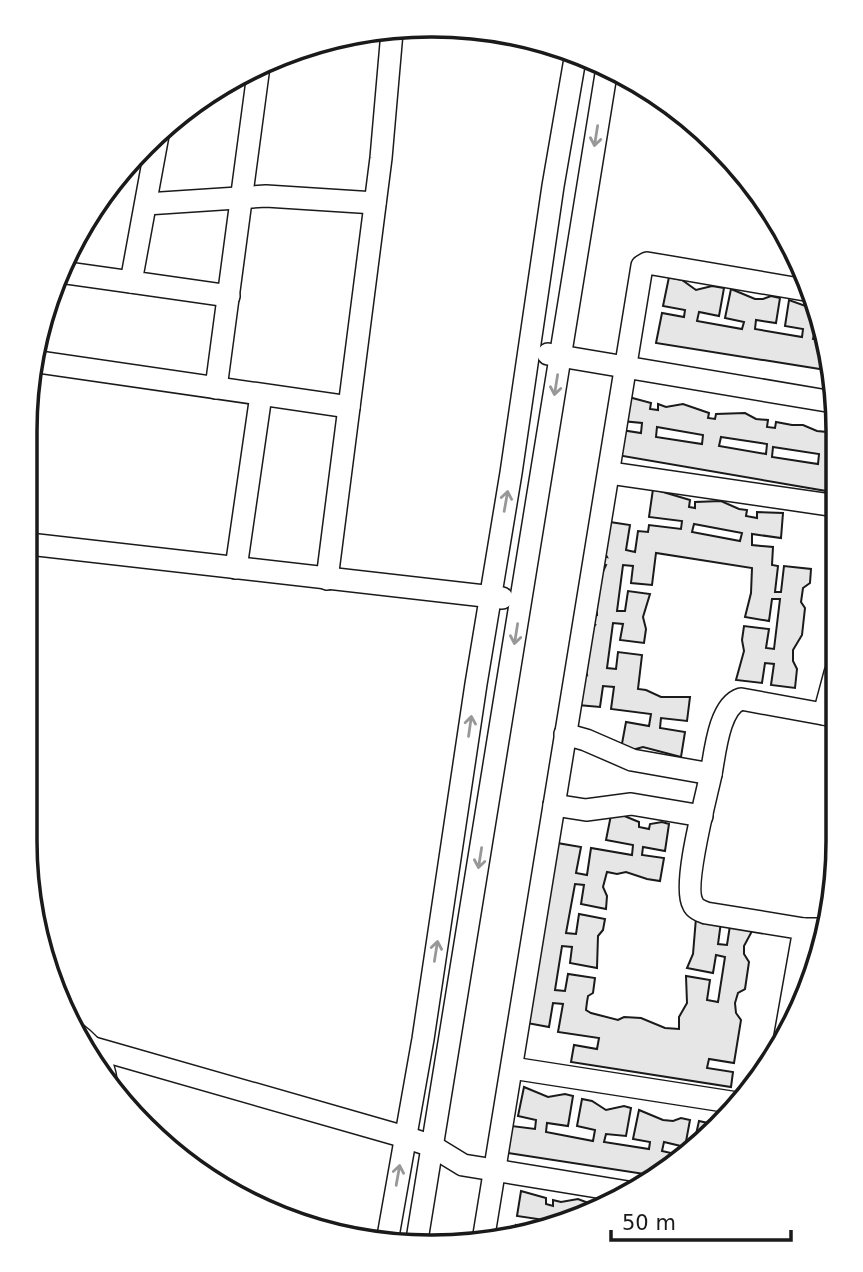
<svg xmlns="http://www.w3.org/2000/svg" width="863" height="1272" font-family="'DejaVu Sans',sans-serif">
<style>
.building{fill:#e6e6e6;stroke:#1a1a1a;stroke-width:2;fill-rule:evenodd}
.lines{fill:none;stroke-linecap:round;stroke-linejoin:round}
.minor-casing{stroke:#1a1a1a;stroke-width:24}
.minor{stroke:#fff;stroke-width:21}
.oneway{stroke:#989898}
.rim{fill:none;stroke:#1a1a1a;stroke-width:3.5}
</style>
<rect width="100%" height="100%" fill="#fff"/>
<g class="building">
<path d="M669,277L682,280L696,290L712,286L724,288L719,316L699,312L697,321L742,329L744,322L725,318L731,289L755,299H763L771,296L780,298L776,323L756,320L755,329L802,337L803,329L785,326L789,300L814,309L819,332L815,331L813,339L820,340L826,370L656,343L662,313L684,317L685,310L663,306Z"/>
<path d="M625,396L651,403L650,409L658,410V404L666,407L683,404L709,413L708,418L715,419L716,414L745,413L756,419L768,420L767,427L775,428L776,422L792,425H803L817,431L827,432V438L832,439V432L838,434V459L833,458V466L838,467V493L617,455L621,430L641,433L642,423L622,421ZM657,427L703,435L702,444L656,437ZM721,437L767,444L766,454L719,446ZM773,447L819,454L818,464L772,457Z"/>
<path d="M653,489L690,500L689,507L695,508V502L721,501L739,509L747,510L746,516L757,518V512L783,513L781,538L752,534V545L773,547L772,565L778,566L775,592H781L784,566L811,569L810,583L803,588L801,602L805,608L802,635L793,650V661L797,669L795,688L771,685L774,664L765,663L762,683L736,680L744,651L742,640L744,626L769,629L766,648L774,649L780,599H772L769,621L745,617L751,593L752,568L656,553L652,585L631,583L633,566L623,565L617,611H625L628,591L650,594L643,617L646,629L644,643L620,640L623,624L613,623L607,668L616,669L618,652L642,655L638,689L646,690L661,697H690L687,721L661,718L660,728L685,732L681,757L643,747L632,750L621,749L626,722L649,726L651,714L611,709L614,687L603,686L600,707L578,705L576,672L587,675L584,660L586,634L595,625L588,623L590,613L597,615L596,586L606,565L597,564L599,555L607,557L600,543L603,521L630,525L626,550L635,552L638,531L648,532L649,525L681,529L682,521L649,517ZM694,524L742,533L740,541L692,532Z"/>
<path d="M611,815H622L639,822V827L649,829L650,824L662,822L669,824L665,851L643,847L642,855L664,858L660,881L647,879L626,872L617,874L607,872L603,887L607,896L606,909L581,904L584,885L575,884L566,933L576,934L579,914L605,919L603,930L598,936L597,968L570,963L572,947L562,946L555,990L565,991L568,974L595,978L593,993L588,996L587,1002L586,1010L591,1013L618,1020L624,1017L641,1018L665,1028L679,1029V1017L687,1003L686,976L710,980L707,1000L718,1002L725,957L716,955L713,973L687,968L693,954L696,918L721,922L718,944L727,945L731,919L752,923L751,933L744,946V954L749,962L745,989L738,993L735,1003L736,1013L741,1020L734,1063L709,1059L707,1068L733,1072L731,1087L571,1062L574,1045L597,1049L599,1038L558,1032L563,1004L553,1003L549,1027L527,1023L557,843L581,847L576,873L587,875L591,848L632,855L633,845L606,840Z"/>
<path d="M524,1087L548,1097L565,1094L573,1096L568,1126L547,1123L546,1132L593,1141L595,1130L577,1126L582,1099L592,1101L606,1110L624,1106L631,1108L626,1136L606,1134L604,1142L649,1149L650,1142L633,1139L639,1110L663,1120L673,1121L681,1118L690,1120L685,1147L664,1142L662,1151L684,1156L657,1176L508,1153L512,1126L535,1129L536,1120L518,1116Z"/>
<path d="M699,1121L708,1123L717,1130L693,1148Z"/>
<path d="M521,1191L546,1198V1204L553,1206V1200L561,1202L578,1199L599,1207L557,1222L550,1221V1225L514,1238L516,1225L536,1228L538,1219L517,1216Z"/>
</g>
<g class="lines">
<g class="minor-casing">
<g id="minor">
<path d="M158,135L131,282L229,296"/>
<path d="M146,204L266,196L375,203"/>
<path d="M60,272L131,282"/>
<path d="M548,354L833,402"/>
<path d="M32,361L349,407"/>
<path d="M216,388L259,66"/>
<path d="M610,473L837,506"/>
<path d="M29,544L502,598"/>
<path d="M236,568L261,395"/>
<path d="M327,579L381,158L392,32"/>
<path d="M824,714L835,673"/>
<path d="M565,734L586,740L632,760L711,774C715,753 719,706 741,699L834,716"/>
<path d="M711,774C706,798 682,886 693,904C695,909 701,911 706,913L804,929L785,1036"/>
<path d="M554,805L586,810L631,804L702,816"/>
<path d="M804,929H828"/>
<path d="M77,1034C93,1046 104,1061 106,1081"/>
<path d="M94,1048L405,1137L432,1146L463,1165L634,1193"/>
<path d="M512,1068L737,1103"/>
<path d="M483,1241L642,266L647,263L811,291"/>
<path d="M387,1242L423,1039L476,684L511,473L553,186L576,53"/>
<path d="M416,1246L607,68"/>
</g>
</g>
<use href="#minor" class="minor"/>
</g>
<defs><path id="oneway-shaft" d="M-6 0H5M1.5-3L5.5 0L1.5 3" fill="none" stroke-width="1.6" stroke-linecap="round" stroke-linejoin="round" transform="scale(1.75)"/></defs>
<g class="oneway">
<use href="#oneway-shaft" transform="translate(596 136) rotate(99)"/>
<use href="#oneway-shaft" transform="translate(556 385) rotate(99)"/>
<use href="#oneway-shaft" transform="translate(506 501) rotate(-80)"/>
<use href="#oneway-shaft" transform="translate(516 634) rotate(99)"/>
<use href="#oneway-shaft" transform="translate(470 726) rotate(-82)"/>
<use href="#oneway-shaft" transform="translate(480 858) rotate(99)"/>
<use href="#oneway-shaft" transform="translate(436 951) rotate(-81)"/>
<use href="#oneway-shaft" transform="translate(398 1175) rotate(-80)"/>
</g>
<path d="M0 0H863V1272H0ZM431 37H432A394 394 0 0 1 826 431V841A394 394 0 0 1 432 1235H431A394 394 0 0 1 37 841V431A394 394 0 0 1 431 37Z" fill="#fff" fill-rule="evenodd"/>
<path class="rim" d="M431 37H432A394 394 0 0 1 826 431V841A394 394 0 0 1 432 1235H431A394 394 0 0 1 37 841V431A394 394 0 0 1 431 37Z"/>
<path d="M611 1230v10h180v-10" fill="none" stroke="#1a1a1a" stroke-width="3.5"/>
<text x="622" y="1230" font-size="21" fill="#1a1a1a" stroke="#ffffff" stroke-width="5" paint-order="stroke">50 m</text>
</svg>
